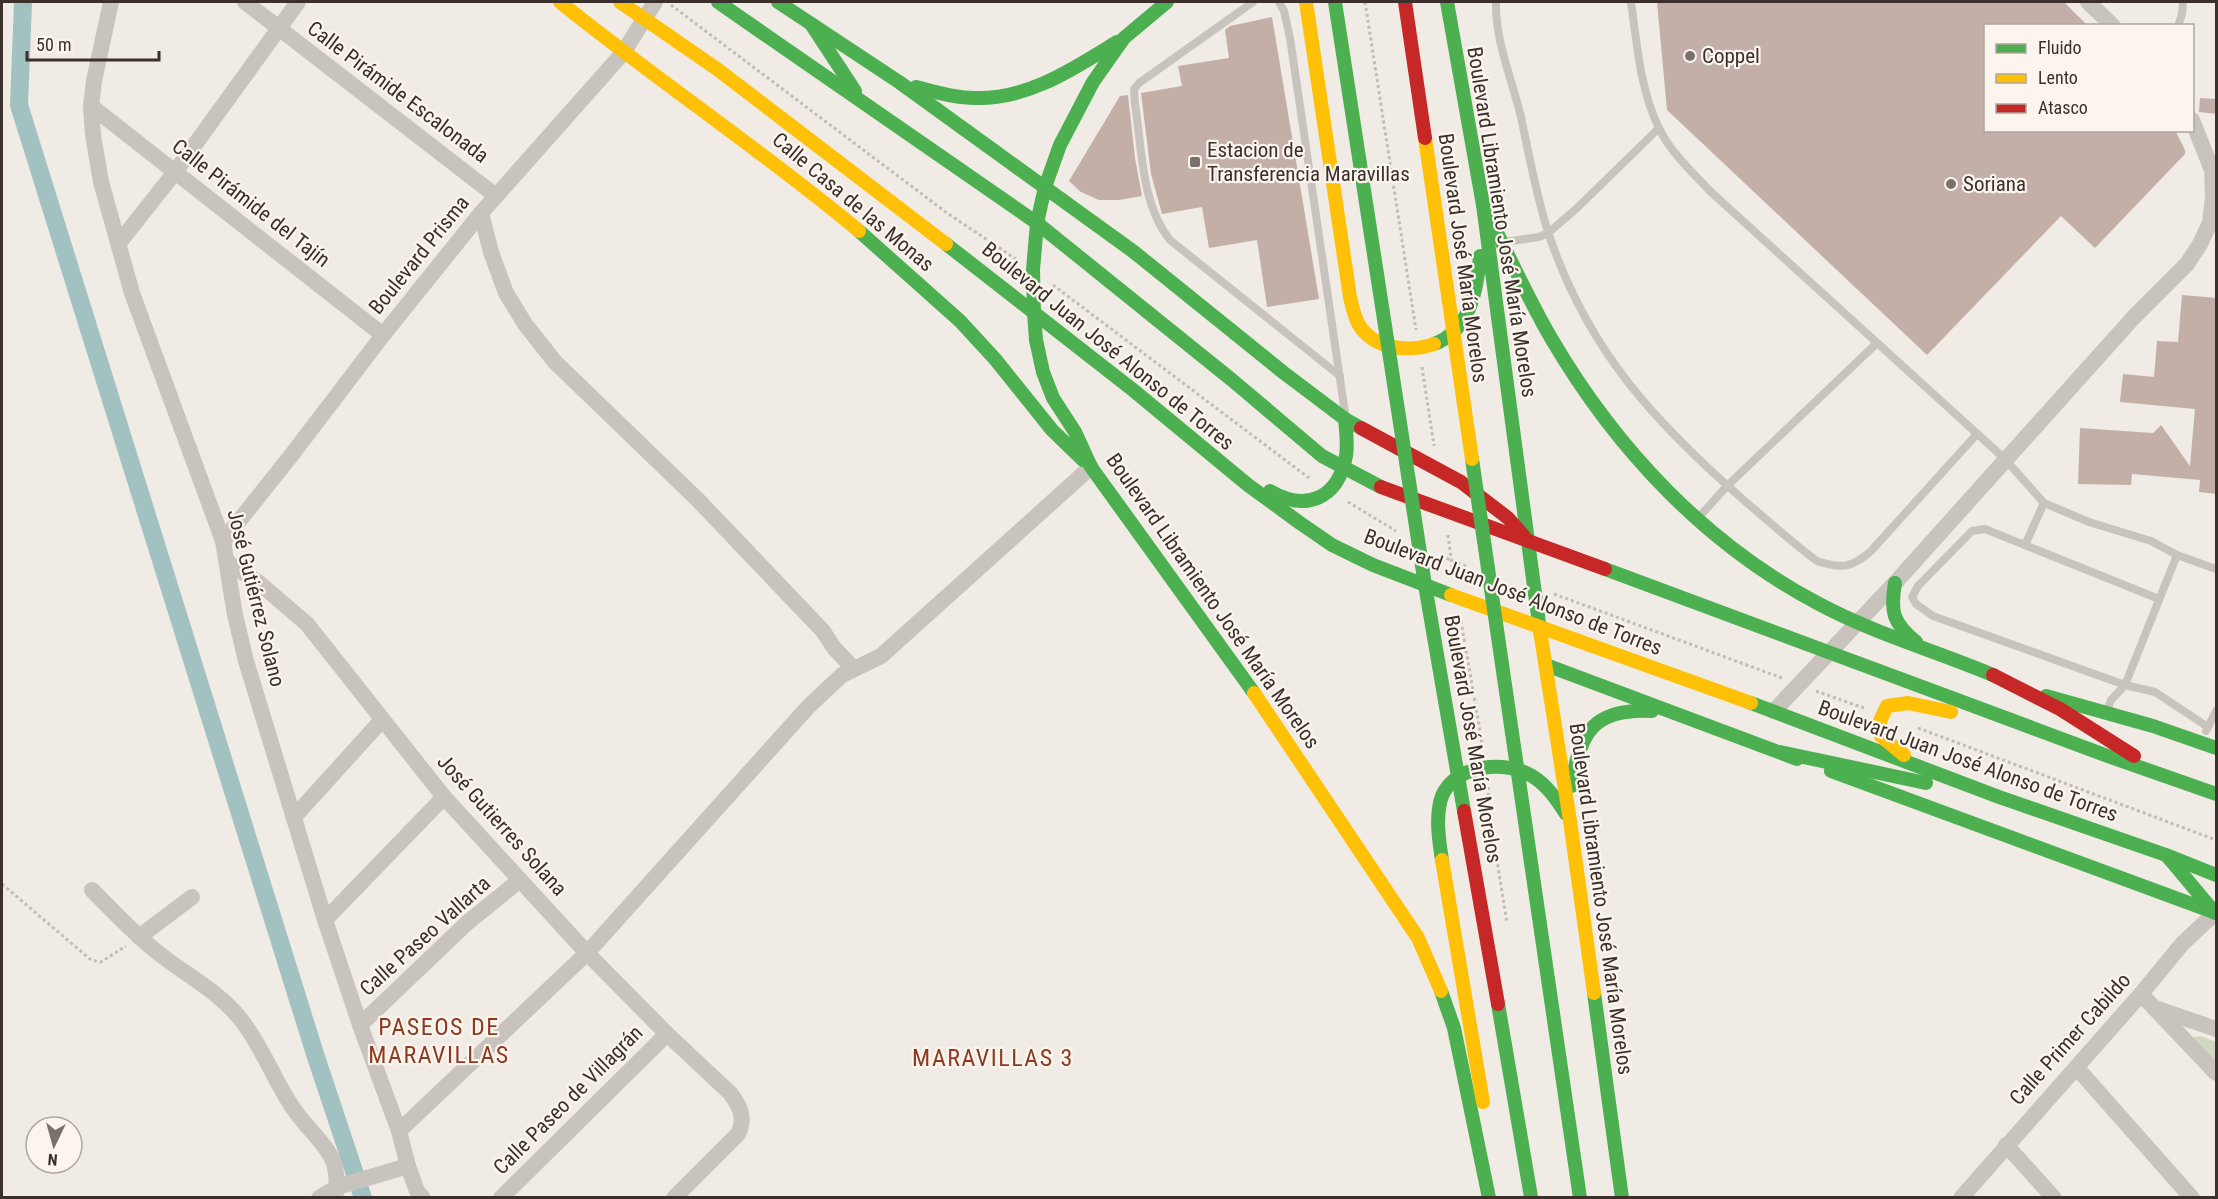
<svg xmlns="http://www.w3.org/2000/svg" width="2218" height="1199" font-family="'Roboto Condensed',sans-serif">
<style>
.green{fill:#d1d6bf}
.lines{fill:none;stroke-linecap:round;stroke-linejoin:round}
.canal{stroke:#a1c2c1;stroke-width:18}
.building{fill:#c3afa7}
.path{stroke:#c2bbb6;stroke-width:3;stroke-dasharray:3 3;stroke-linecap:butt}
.lane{stroke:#c9c3be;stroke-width:8}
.street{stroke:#c9c3be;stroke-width:16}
.fast{stroke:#4caf50;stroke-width:14}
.slow{stroke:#ffc107;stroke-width:14}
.jam{stroke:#c62828;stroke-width:14}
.fast-bridge{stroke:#4caf50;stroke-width:14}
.slow-bridge{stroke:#ffc107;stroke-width:14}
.jam-bridge{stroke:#c62828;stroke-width:14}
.poi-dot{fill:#7a716c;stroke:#fbf5ee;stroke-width:2}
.labels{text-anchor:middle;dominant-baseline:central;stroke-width:4.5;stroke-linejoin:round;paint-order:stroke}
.poi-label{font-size:21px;fill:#3b302b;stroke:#fbf5ee;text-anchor:start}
.street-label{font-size:21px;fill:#3b302b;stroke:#fbf5ee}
.quarter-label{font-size:24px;letter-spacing:1.5px;fill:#8c3b22;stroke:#fbf5ee}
</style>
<rect width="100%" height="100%" fill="#f0ebe5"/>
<path class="green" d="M2200,1036L2216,1042V1070L2193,1038Z"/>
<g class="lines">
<path class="canal" d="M23,2L19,105L315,1054L363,1198"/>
</g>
<g class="building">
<path d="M1657,2H2064L2088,26H1986V130H2175L2185,150V154L2095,248L2061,216L1927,355L1667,110Z"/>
<path d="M1272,17L1319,299L1267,307L1257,240L1209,248L1202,207L1162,214L1151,174L1141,93L1182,86L1178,66L1229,58L1225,30L1230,26Z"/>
<path d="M1128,95L1135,158L1142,196L1119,200H1099L1081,192L1069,181L1120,96Z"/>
<path d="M2200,98L2217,99V114L2199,112Z"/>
<path d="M2182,295L2217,298V494L2199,492L2200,480L2132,474L2131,485L2078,484L2080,428L2153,433L2161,425L2190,466L2195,409L2120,402L2123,374L2154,377L2157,341L2178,342Z"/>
</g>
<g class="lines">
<g class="path">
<path d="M1365,2L1416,330"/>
<path d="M671,5L947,213L1016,259"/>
<path d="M1053,285L1309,478"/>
<path d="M1422,367L1434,446"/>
<path d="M1348,502L1396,531"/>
<path d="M1448,535L1453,574"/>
<path d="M1441,556L1468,567"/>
<path d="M1554,594L1782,678"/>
<path d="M1461,621L1483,748"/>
<path d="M1816,691L1864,708"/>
<path d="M1918,728L2216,840"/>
<path d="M1488,787L1490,817L1507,923"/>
<path d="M2,884L91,960L101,962L126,946"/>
</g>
<g class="lane">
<path d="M1253,2L1139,83L1134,89L1135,104C1142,148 1141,204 1170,240L1340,376"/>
<path d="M1279,2L1284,11L1290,38L1345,413"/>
<path d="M1496,2C1495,41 1512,79 1521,117C1529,155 1536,194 1548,232C1587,350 1655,423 1747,503C1770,522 1792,543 1817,561C1841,569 1852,568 1871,551L1977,434"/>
<path d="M1631,2C1637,43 1640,90 1659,128C1670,152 1693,173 1711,192L2005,459L2044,503L2089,522L2151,541L2177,555L2125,685L2111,700L2106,713"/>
<path d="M2178,26L2182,14L2183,2"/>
<path d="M1504,242L1539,237L1548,233L1576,209L1659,128"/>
<path d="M1699,517L1727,486L1877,343"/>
<path d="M2025,545L2044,503"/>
<path d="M2177,555L2216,569"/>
<path d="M2159,599L1985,529L1972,531L1918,586L1912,597L1916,604L1933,616L2125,685L2155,692L2208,727"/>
<path d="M2206,731L2216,711"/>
</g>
<g class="street">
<path d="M111,2L94,81L91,106L93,135L101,182L132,293L223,541L235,615L246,661L325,920L360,1025L399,1131L408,1166L417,1191L423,1198"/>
<path d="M245,2L496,196"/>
<path d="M2088,2L2113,26"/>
<path d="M91,106L383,335"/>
<path d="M481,213L491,252L506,293L525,324L555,362L698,500L823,631L834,648L854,669"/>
<path d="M119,243L175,172L298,2"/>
<path d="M223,541L290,457L383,335L481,213L623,53L655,2"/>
<path d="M227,562L258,582L307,624L444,797L587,953L667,1034L730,1093C740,1106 746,1118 738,1134L674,1198"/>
<path d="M1774,711L1895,583L2133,318L2187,264L2200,244L2210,223L2213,198L2212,170L2192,120"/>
<path d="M294,817L382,720"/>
<path d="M92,890C114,912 136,936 161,955C189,977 221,993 242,1021C263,1048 274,1080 293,1108C315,1141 344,1151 335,1198"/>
<path d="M325,920L444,797"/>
<path d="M139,937L192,897"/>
<path d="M2141,994L2216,1073"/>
<path d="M2158,1009L2216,1029"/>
<path d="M360,1025L467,923L520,880"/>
<path d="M2077,1068L2192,1198"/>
<path d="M399,1131L587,953L808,707L842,675L881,656L1091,467"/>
<path d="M2006,1145L2054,1198"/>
<path d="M319,1198L337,1187L408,1166"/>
<path d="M501,1198L667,1034"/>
<path d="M1961,1198L2141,994L2182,944L2215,913"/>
</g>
<g class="fast">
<path d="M718,2L1037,223L1232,380L1322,456L1381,487"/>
<path d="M778,2L899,82L1134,252L1284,373L1345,419L1361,428"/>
<path d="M1167,2L1124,38L1093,82L1060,145L1045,187L1037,223L1033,270L1034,313L1036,340L1043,372L1053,398L1075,432L1091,467L1254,693"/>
<path d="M1447,2L1483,205L1540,631"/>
<path d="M811,24L855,91"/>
<path d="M916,87C936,92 955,98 976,98C1029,99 1073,69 1117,42"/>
<path d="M1483,205C1506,249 1526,295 1551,338C1616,449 1706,545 1821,605C1876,634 1936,651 1993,675"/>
<path d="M859,231L960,321L995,359L1052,430L1083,460"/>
<path d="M946,244L1133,390L1248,485L1300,523L1332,545L1373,565L1451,595"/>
<path d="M1434,344C1470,331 1477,290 1480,256"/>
<path d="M1270,491C1306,512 1338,499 1346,456C1348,444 1346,431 1345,419"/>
<path d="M1605,569L2105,755L2216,794"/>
<path d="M1895,583C1890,612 1893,623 1916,642"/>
<path d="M1546,665L1797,759"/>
<path d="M2046,696L2153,726L2216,748"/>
<path d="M1751,703L1999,797L2166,855L2216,875"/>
<path d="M1780,752L1926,783"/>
<path d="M1831,771L2216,913"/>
<path d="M1572,786C1579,732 1594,708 1652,711"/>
<path d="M2168,857L2215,913"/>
<path d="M1442,860C1439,841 1435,815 1442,796C1455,764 1507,760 1532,776C1547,785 1557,800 1566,814"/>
<path d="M1441,991L1454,1028L1489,1198"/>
<path d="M1594,993L1622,1198"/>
</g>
<g class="slow">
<path d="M560,2C658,81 762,150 859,231"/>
<path d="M620,2L717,69L946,244"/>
<path d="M1306,2L1350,297C1352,306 1354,316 1359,325C1374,349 1408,353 1434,344"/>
<path d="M1451,595L1751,703"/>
<path d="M1540,631L1570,821L1594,993"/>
<path d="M1254,693L1418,938L1441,991"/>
<path d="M1904,755L1881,736L1880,721L1887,706L1908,703L1951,712"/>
<path d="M1442,860L1483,1102"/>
</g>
<g class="jam">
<path d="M1361,428L1461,482L1508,518L1528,541"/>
<path d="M1381,487L1605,569"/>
<path d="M1993,675L2060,709L2134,756"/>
</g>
<g class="fast-bridge">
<path d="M1335,2L1425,585L1464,811"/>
<path d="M1472,459L1580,1198"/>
<path d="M1498,1004L1531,1197"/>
</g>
<path class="slow-bridge" d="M1425,138L1472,459"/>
<g class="jam-bridge">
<path d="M1405,2L1425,138"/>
<path d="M1464,811L1498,1004"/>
</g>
</g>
<g class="poi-dot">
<circle cx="1690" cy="56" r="6"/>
<rect x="1189" y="156" width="12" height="12" rx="3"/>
<circle cx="1951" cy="184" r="6"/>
</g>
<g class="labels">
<g class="poi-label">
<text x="1702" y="56">Coppel</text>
<text x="1207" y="150">Estacion de<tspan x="1207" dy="24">Transferencia Maravillas</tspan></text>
<text x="1963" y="184">Soriana</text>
</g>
<g class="street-label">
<text transform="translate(398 92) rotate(37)">Calle Pirámide Escalonada</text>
<text transform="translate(853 202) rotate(40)">Calle Casa de las Monas</text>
<text transform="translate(251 203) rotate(38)">Calle Pirámide del Tajín</text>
<text transform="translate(1502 222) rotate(81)">Boulevard Libramiento José María Morelos</text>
<text transform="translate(419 255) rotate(-51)">Boulevard Prisma</text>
<text transform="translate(1463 258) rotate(82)">Boulevard José María Morelos</text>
<text transform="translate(1108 346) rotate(39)">Boulevard Juan José Alonso de Torres</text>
<text transform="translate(1513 592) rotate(21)">Boulevard Juan José Alonso de Torres</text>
<text transform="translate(256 598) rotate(76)">José Gutiérrez Solano</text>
<text transform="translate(1213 601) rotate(55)">Boulevard Libramiento José María Morelos</text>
<text transform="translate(1473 739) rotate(80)">Boulevard José María Morelos</text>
<text transform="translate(1968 761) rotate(20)">Boulevard Juan José Alonso de Torres</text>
<text transform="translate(502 825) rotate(48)">José Gutierres Solana</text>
<text transform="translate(1601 899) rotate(82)">Boulevard Libramiento José María Morelos</text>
<text transform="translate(425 936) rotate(-42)">Calle Paseo Vallarta</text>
<text transform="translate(2070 1039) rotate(-48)">Calle Primer Cabildo</text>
<text transform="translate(568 1100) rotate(-45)">Calle Paseo de Villagrán</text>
</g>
<g class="quarter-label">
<text x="439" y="1027">PASEOS DE<tspan x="439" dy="28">MARAVILLAS</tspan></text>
<text x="993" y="1058">MARAVILLAS 3</text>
</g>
</g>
<rect width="2218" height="1199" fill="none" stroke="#3b302b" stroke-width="6"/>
<rect x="1984" y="24" width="210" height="108" fill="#fbf5ee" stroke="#aea6a0" stroke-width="1.5"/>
<rect x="1996" y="44" width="30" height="9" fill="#4caf50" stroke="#aea6a0" stroke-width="1.5"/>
<text x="2038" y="54" font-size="18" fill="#3b302b">Fluido</text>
<rect x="1996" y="74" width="30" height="9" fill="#ffc107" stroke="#aea6a0" stroke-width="1.5"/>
<text x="2038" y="84" font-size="18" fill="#3b302b">Lento</text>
<rect x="1996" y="104" width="30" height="9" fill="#c62828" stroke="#aea6a0" stroke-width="1.5"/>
<text x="2038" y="114" font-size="18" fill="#3b302b">Atasco</text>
<g transform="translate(54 1145) rotate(185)"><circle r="28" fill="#fbf5ee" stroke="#aea6a0" stroke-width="1.5"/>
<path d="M0-4.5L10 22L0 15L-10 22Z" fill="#7a716c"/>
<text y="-9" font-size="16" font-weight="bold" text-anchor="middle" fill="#3b302b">N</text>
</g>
<path d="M27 51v9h132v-9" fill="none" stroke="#3b302b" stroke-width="3"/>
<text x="36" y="51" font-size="18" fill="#3b302b" stroke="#fbf5ee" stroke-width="4.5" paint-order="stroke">50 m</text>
</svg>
